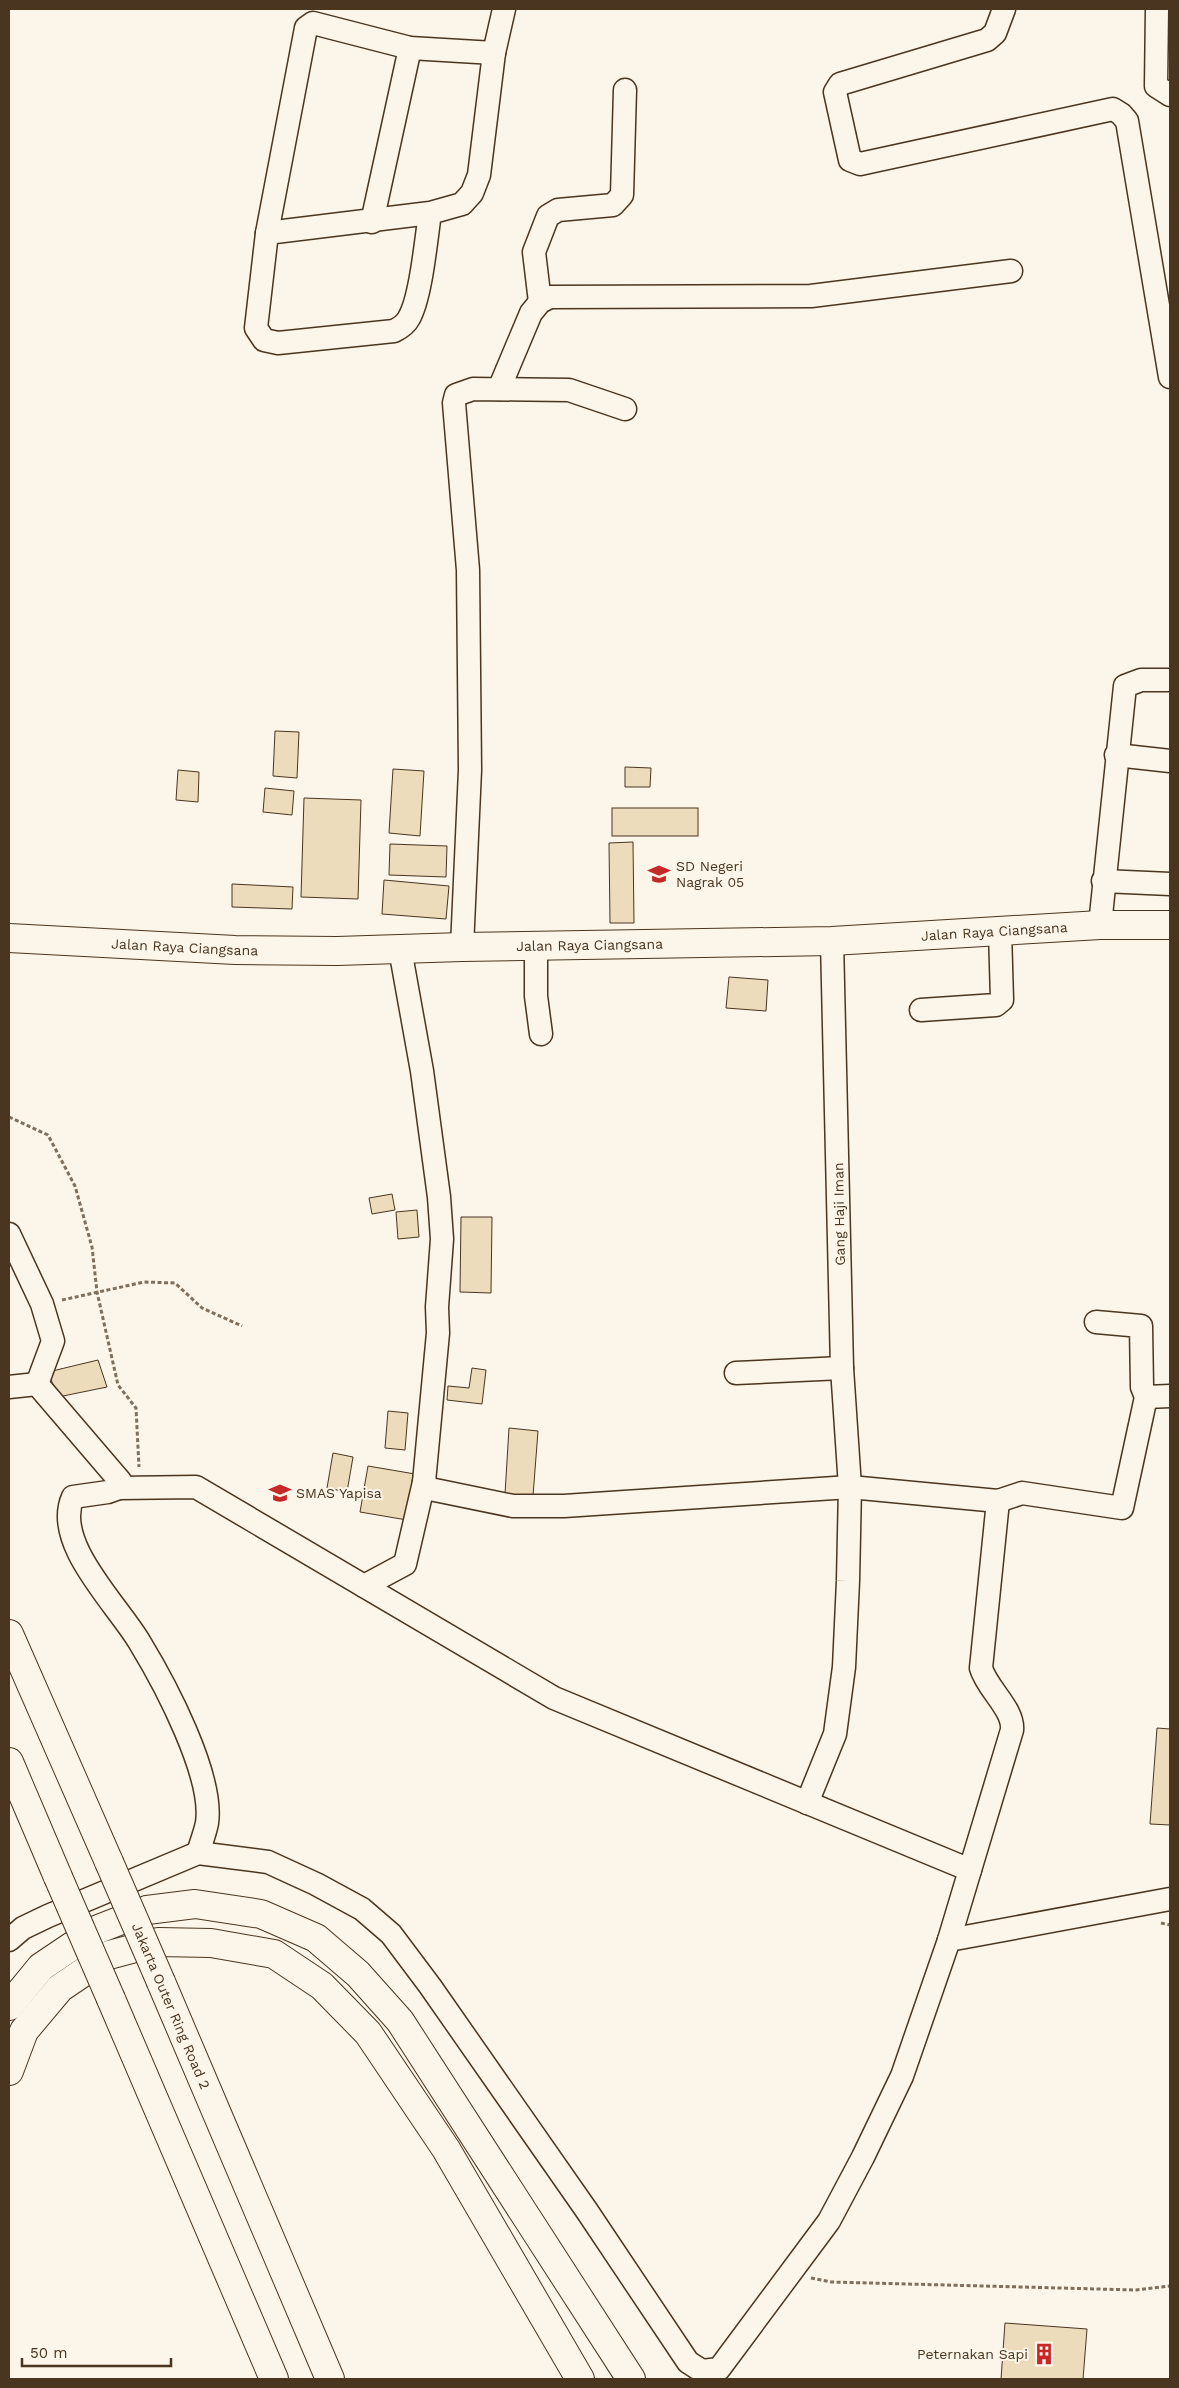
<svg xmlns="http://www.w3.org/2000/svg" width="1179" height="2388" font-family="'Work Sans',sans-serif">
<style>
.building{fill:#ecdcbc;stroke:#4a3520}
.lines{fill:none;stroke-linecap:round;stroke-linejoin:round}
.minor-casing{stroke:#4a3520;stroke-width:25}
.major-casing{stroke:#4a3520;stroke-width:30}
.highway-casing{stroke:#4a3520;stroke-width:30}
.path{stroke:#7f6f5c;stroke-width:3;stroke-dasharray:4 2.5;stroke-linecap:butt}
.minor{stroke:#fbf6e9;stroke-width:22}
.major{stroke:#fbf6e9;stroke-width:28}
.highway{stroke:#fbf6e9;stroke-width:28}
.highway-bridge-casing{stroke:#4a3520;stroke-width:30;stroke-linecap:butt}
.highway-bridge{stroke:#fbf6e9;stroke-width:28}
.labels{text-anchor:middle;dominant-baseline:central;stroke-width:4;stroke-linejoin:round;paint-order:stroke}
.poi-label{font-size:14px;fill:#4a3520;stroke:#fbf6e9;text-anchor:start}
.street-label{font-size:14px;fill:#4a3520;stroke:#fbf6e9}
</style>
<rect width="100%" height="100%" fill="#fbf6e9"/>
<g class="building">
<path d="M275,731L299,732L297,778L273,776Z"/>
<path d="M625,767L651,768L650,787H625Z"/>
<path d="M393,769L424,771L420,836L389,833Z"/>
<path d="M178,770L199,772L198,802L176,800Z"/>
<path d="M265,788L294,791L292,815L263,812Z"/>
<path d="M304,798L361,800L358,899L301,897Z"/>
<rect x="612" y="808" width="86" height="28"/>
<path d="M633,842L634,923H610L609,843Z"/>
<path d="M390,844L447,846L446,877L389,875Z"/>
<path d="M384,880L449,886L446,919L382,914Z"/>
<path d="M232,884L293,887L292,909L232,907Z"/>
<path d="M729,977L768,980L766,1011L726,1008Z"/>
<path d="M392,1194L395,1210L372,1214L369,1198Z"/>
<path d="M417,1210L419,1237L398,1239L396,1212Z"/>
<path d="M461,1217H492L491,1293L460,1292Z"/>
<path d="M98,1360L107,1387L58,1397L48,1372Z"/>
<path d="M472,1368L486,1370L482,1404L447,1400L448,1386L469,1388Z"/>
<path d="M388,1411L408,1413L405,1450L385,1448Z"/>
<path d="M509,1428L538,1431L533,1496L505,1494Z"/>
<path d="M333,1453L353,1457L347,1492L327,1488Z"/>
<path d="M368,1466L415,1474L407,1520L360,1512Z"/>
<path d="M1157,1728L1170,1729V1825L1150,1824Z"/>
<path d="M1005,2323L1087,2329L1083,2379H1001Z"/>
</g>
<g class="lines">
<g class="minor-casing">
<g id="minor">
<path d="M1004,9L995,33L987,40L840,84L835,92L850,160L860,164L1113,109L1121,114L1127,121L1170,377"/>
<path d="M1157,9L1156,86L1170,95"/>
<path d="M430,213C426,240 421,297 409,318C406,324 400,328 394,331L278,343L264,340L256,328L267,233L430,213L462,204L472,193L479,175L494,53"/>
<path d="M372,222L410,48"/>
<path d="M267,233L306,28L313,23L410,48L494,53L504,9"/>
<path d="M540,302L534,252L548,216L558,210L613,205L622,195L625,90"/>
<path d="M499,389L531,313L540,302L550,297L811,296L1011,271"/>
<path d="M1116,755L1170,761"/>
<path d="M1103,881L1170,884"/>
<path d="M1100,925L1125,686L1141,680H1170"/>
<path d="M536,946V996L541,1034"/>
<path d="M462,947L470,770L468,570L454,403L456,395L473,389L569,390L625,409"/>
<path d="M400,949L422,1071L439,1197L442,1239L437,1307L438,1333L424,1482L430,1489L513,1506H564L850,1487L998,1501L1022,1493L1122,1508L1146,1397L1142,1387L1141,1326L1096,1322"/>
<path d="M921,1010L996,1005L1002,1000L1000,931"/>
<path d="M9,1234L42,1304L53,1341L37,1384"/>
<path d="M736,1373L842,1368"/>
<path d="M37,1384L120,1481L119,1488"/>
<path d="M9,1387L37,1384"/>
<path d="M1146,1397L1170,1396"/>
<path d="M364,1586L405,1564L424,1482"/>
<path d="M807,1803L835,1734L844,1667L848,1581L850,1487L842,1368L832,941"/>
<path d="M198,1853C201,1843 205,1833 207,1823C214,1776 165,1684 140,1643C118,1605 52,1543 73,1497L108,1492L119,1488L196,1487L554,1698L970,1870"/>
<path d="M9,1940L23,1928L48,1916L198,1853L268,1862L316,1884L362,1909L391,1934L430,1986L587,2211L688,2362L702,2371L719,2369L829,2221L863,2157L902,2076L949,1940L1170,1899"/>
<path d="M949,1940L1012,1730C1014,1709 987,1689 981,1668L998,1501"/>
</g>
</g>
<g class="major-casing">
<g id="major">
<path id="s1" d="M9,938L235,950L337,951L462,947L832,941L1100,925H1170"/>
</g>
</g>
<g class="highway-casing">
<g id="highway">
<path d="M9,1634L109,1862"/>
<path d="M9,1762L58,1877"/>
<path d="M161,1982L330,2379"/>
<path d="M111,1999L274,2379"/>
<path d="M9,2006L41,1967L96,1930L147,1910L195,1904L261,1914L316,1938L358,1974L400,2021L631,2379"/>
<path d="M9,2071L24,2031L60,1988L109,1955L158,1942L211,1943L274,1954L322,1986L368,2033L446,2149L580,2379"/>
</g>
</g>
<g class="path">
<path d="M9,1117L48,1135L75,1186L92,1247L97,1292L118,1385L136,1408L139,1467"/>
<path d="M62,1300L144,1282L175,1283L202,1308L242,1326"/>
<path d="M1161,1923L1170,1925"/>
<path d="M811,2278L831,2282L1136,2290L1170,2286"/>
</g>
<use href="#minor" class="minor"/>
<use href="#major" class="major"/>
<use href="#highway" class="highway"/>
<g class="highway-bridge-casing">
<g id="highway-bridge">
<path d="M109,1862L161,1982"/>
<path d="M58,1877L111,1999"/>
</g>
</g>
<use href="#highway-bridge" class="highway-bridge"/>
</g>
<defs>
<g id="school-bare" transform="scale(1.725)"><path d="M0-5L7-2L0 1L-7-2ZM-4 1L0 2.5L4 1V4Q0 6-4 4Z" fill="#c62828" stroke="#fbf6e9" stroke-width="2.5" paint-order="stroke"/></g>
<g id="building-bare" transform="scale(1.725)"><path d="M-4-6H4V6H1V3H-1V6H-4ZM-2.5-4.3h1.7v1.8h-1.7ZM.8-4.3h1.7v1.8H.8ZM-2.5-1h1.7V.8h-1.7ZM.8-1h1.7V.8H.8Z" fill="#c62828" stroke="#fbf6e9" stroke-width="2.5" paint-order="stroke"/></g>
</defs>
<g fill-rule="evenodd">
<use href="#school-bare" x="659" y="874"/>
<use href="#school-bare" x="280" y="1493"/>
<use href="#building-bare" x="1044" y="2354"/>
</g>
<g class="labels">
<g class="poi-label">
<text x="676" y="866">SD Negeri<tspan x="676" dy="16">Nagrak 05</tspan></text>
<text x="296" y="1493">SMAS Yapisa</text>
<text x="1028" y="2354" text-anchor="end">Peternakan Sapi</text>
</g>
<g class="street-label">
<text stroke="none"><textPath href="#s1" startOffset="986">Jalan Raya Ciangsana</textPath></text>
<text stroke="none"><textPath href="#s1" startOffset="581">Jalan Raya Ciangsana</textPath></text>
<text stroke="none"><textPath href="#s1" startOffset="176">Jalan Raya Ciangsana</textPath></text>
<text transform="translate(839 1214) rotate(-91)">Gang Haji Iman</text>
<text transform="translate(171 2006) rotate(67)">Jakarta Outer Ring Road 2</text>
</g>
</g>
<rect width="1179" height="2388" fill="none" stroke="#4a3520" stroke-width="20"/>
<path d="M22 2358v8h149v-8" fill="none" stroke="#4a3520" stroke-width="2.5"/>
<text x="30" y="2358" font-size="15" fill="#4a3520" stroke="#fbf6e9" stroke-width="4" paint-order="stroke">50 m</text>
</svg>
